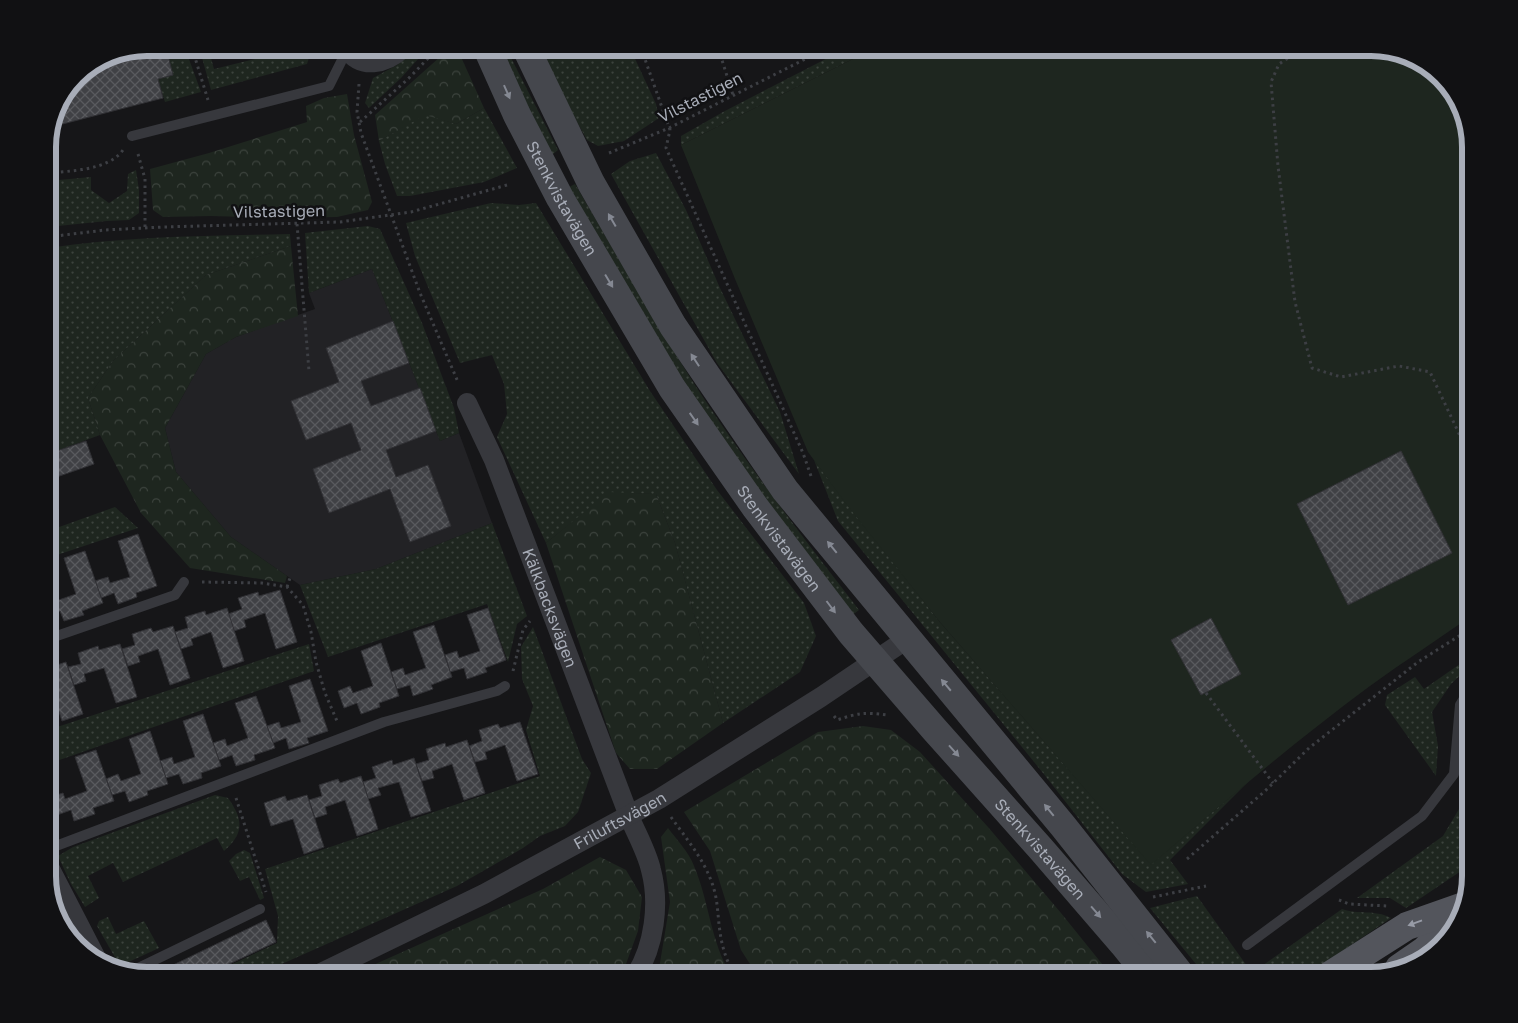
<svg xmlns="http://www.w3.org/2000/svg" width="1518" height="1023" font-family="'Golos Text',sans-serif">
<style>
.built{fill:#222225}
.grass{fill:url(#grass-dots)}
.forest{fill:url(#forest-crowns)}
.pitch{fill:#1e261f}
.building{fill:url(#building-cross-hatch);stroke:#303034}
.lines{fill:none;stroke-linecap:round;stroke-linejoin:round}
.path{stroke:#3d3f44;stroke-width:3;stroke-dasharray:2.5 4;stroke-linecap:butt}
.service{stroke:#37383d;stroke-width:10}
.minor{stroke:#37383d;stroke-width:20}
.secondary{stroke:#45474d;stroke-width:28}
.primary{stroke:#53555c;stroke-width:28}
.oneway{fill:#858993}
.oneway2{fill:#979ba6}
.labels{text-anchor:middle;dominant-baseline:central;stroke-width:5;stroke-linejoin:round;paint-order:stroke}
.street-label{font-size:16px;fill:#a8adb8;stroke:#111113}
.rim{fill:none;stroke:#a8adb8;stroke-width:6}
</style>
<defs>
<pattern id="grass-dots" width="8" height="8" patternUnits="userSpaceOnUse" patternTransform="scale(1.25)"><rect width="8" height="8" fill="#1e261f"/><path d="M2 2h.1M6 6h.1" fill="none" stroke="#3c433d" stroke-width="1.8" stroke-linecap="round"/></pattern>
<pattern id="forest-crowns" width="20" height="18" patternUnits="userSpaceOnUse" patternTransform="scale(1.25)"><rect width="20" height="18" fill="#1e261f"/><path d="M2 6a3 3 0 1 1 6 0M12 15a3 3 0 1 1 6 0" fill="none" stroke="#3c433d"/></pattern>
<pattern id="building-cross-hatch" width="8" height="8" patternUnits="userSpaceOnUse" patternTransform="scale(1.25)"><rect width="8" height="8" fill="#404145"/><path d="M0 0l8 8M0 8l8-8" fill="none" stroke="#595a5e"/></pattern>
</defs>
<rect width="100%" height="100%" fill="#161618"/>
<path class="built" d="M372,269L440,441L459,433L492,523L376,569L300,585L231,537L176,472L165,428L206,354L236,337L315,309L309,293Z"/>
<g class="grass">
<path d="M300,48H312L307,64L211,90L201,54L209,51L214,69Z"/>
<path d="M416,48H428L401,78L369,108L365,103L373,78L397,65Z"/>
<path d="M498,48H506L558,150L552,155Z"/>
<path d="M536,48H630L656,104L659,118L624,141L598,146L587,140Z"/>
<path d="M847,48H875L681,145V136L723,112Z"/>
<path d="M186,51L201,92L165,102L158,79L167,54Z"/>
<path d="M484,108L517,168L484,182L410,196H397L385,164L379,141L425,114L456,124Z"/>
<path d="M656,153L686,210L720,288L780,412L799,474L717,363L611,174L630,161Z"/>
<path d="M136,170L139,190V213L129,220L107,221L48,227V181L91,177V190L109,203L127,191L128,174Z"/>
<path d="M575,184C623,265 668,347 721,424C765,488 812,549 859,610L850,617L700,408L659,344L569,187Z"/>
<path d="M491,203L519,205L536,203L650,391L717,490L804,603L816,636L800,672L723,723L675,543L656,494L609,493L546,543L497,437L507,414L504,384L492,355L460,363L415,256L406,223Z"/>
<path d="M368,226L380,229L422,323L454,408L459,433L440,441L372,269L309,293L305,233Z"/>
<path d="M290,234L291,246L206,275L113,361L88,398L100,435L48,454V248C128,236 209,236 290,234Z"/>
<path d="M814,460L939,621L1151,864L1249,781L1170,860L1188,884L1146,892L1122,874L1043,773L838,521Z"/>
<path d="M115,507L138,528L48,558V531Z"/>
<path d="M492,523L527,616L517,624L508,662L487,604L328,657L300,585L376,569Z"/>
<path d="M533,627L582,759L591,773L578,812L565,826L540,836L523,848L457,886L257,975H209L277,943L278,916L265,869L540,776L526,730L533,706L522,679L521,647Z"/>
<path d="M309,644L314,671L48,764V730Z"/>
<path d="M1470,657V666L1451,684L1432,712L1438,746L1436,776L1385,705L1387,695L1415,677L1424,689Z"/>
<path d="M1470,720V863L1467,867L1406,908L1390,898H1357L1443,836L1459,809L1470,780Z"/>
<path d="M215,795L228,798C243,819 245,833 224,851L217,838L123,882L113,863L88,876L99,898L85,907L71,884L58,856L73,847Z"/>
<path d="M244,850L250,853L264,898L260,900L249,877L240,881L229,861L236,854Z"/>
<path d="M1197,896L1252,973L1342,909C1358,915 1374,909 1391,918L1307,975H1205L1150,908Z"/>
<path d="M108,917L116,934L144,921L159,948L120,966L97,926L99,921Z"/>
</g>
<g class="forest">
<path d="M450,48H457L484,108L456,124L425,115L379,141L375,115Z"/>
<path d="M347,94L354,135L372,202L368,210L337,217L277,218L211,216L163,217L153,210L150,169L209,153L307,122L306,106L324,98Z"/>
<path d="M291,246L298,316L236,337L206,354L165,428L176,472L231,537L287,576L285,583L190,568L141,513L100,435L88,398L113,361L206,275Z"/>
<path d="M609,492L656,494L675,543L723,723L657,769H630L616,753L546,543Z"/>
<path d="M863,726L891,730L920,752L988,827L1061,913L1111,975H757L741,950L710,851L684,812L818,732Z"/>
<path d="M668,828C676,839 689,852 694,866C709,901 711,943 731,975H658L670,902L661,837Z"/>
<path d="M600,857L626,870L642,897L638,931L626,964L615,975H351L543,889Z"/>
</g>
<path class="pitch" d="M875,48H1371L1426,64L1457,98L1470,147V617C1437,640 1403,662 1370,686C1294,742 1223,803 1151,865L939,621L847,505L808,452L735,279L681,145Z"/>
<g class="building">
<path d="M147,48H166L173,75L158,79L163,98L51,127L58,103L77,77L95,64L114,59L113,54Z"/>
<path d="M393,321L409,363L361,381L371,406L420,388L436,431L386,450L396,477L428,465L451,526L410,542L390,489L329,513L313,469L361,450L351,423L306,440L291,401L339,382L326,348Z"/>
<path d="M86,441L94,464L48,480V454Z"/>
<path d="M1401,451L1452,553L1348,605L1297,504Z"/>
<path d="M138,534L157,586L136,593L137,597L118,604L114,593L101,598L95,581L108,577L110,583L130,577L118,541Z"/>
<path d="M85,551L103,603L82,611L84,615L64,621L60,611L48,615V596L54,594L56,601L76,594L64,558Z"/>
<path d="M280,590L297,642L276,649L265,613L244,620L246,627L234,631L228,614L242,609L238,598L258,592L259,596Z"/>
<path d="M227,608L244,661L223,668L211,632L191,639L193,645L181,649L175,632L188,628L185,617L205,611L206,615Z"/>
<path d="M488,608L506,660L485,668L487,672L467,679L464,668L450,672L445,655L457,651L459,658L480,651L467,615Z"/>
<path d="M1211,618L1241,674L1201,695L1171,640Z"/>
<path d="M434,625L452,677L431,685L433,689L413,696L410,685L397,689L391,672L403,668L405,675L426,668L413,632Z"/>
<path d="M173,626L190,678L170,685L158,649L138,656L140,662L128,666L122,649L135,645L132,634L151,628L153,632Z"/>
<path d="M381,643L399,696L379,703L380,707L361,714L357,703L344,708L338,691L350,686L353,693L373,686L361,651Z"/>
<path d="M120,644L137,697L116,703L104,668L84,674L86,681L74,685L68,667L81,664L78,653L98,646L99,650Z"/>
<path d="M66,662L83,714L62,721L51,686L48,687V668Z"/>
<path d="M310,679L328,731L307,738L309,743L289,749L286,738L273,743L267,726L279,722L281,728L301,722L289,686Z"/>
<path d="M256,696L275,748L254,755L255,760L236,766L232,755L219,760L213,743L225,739L227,746L248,738L235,703Z"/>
<path d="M203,714L221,766L201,773L202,778L183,784L179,774L166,778L160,761L172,757L174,764L195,757L183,721Z"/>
<path d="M520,722L538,774L517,781L505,745L485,752L487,759L475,762L469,746L482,741L479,730L498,724L500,728Z"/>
<path d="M150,731L168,784L147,791L148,795L129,802L125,791L112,795L106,779L118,774L121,781L141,774L129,739Z"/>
<path d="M467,740L485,793L464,800L452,764L432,771L434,778L422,781L416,764L429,760L426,749L445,743L446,747Z"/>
<path d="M96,750L114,801L93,808L95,814L74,821L71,810L57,815L50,797L63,793L65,799L87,791L75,757Z"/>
<path d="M414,758L431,811L411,817L399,782L378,788L381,795L368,799L363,782L376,778L372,767L392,760L393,765Z"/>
<path d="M361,776L378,829L357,836L345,800L325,807L327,814L315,818L309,800L322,796L319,785L338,779L340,783Z"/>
<path d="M307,795L324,847L304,854L293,819L271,826L264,803L285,796L287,801Z"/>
<path d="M266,920L276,942L206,975H171L167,968Z"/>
</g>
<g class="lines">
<g class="path">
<path d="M192,48L208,100"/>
<path d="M641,48L670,130L666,148L803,453L811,476"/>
<path d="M722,48L721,57L733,95"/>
<path d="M1304,48L1279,64L1271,82L1278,166L1295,302L1312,368L1341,377L1399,366L1430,372L1470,457"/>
<path d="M359,84L357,112L361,133L420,293L458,382"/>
<path d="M360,122L408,79L438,48"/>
<path d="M609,153L669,128L827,48"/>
<path d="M138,154L145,179V228"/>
<path d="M48,173C71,171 109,170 123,150"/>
<path d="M297,224L309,371"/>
<path d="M48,237L105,230L163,227L340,222L411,212L507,185"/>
<path d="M202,582L262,583L287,587L303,605L311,632L316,662L325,693L337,721"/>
<path d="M287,587L290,578"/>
<path d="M513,671L523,630L530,621"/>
<path d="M1206,693L1273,783"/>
<path d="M834,716L837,720C858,713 865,712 887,715"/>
<path d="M236,798L266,892"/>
<path d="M671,817C688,841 708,864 715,893C718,906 718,919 720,932C722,947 727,963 735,975"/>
<path d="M1187,859L1265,791L1309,748L1418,662L1470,629"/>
<path d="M1153,897L1206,886"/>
<path d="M1339,900L1349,904L1387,906"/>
</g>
<g class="service">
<path d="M132,136L329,86L347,50"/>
<path d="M48,639L175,595L184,582"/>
<path d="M48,849L384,722L497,691L505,686"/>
<path d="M1247,945L1422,816L1454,774L1460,705L1470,689"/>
<path d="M132,971L260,909"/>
</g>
<g class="minor">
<path d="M346,48C361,70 386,64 403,48"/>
<path id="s1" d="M467,403L494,460L629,816C636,833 647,852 651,870C660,904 654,946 636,975"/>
<path d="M48,865L97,960"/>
<path id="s2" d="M317,975L484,894L659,799L821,697L907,639"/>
</g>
<g class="secondary">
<path id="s3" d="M487,48L517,115L560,198L672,388L755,507L851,633L934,729L1041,849L1123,944L1148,975"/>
<path d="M526,48L591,183L673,326L785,490L1063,826L1181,975"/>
</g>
<g class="primary">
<path d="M1399,968L1425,950L1460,911"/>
<path d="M1330,975L1407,926L1461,907"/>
</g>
</g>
<defs><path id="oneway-solid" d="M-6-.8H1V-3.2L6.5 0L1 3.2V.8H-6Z" transform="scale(1.25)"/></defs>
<g class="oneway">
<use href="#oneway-solid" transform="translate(507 92) rotate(66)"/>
<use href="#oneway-solid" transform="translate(612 220) rotate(-120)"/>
<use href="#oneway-solid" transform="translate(609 281) rotate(59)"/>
<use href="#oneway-solid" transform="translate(695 360) rotate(-123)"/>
<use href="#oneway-solid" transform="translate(694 419) rotate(55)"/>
<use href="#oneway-solid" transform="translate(832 547) rotate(-129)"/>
<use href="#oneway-solid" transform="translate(831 607) rotate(53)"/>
<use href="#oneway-solid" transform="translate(946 685) rotate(-130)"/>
<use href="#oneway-solid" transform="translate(954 751) rotate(48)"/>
<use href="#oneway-solid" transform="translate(1049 810) rotate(-129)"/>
<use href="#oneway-solid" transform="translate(1096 912) rotate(49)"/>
<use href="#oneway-solid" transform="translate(1151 937) rotate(-129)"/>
</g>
<use class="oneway2" href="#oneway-solid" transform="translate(1415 923) rotate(160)"/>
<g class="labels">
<g class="street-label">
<text transform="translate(700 97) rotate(-27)">Vilstastigen</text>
<text stroke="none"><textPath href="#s3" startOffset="168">Stenkvistavägen</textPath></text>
<text transform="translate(279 211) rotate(-1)">Vilstastigen</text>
<text stroke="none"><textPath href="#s3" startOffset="572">Stenkvistavägen</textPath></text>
<text stroke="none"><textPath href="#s1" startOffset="221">Kälkbacksvägen</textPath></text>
<text stroke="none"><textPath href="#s2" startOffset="340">Friluftsvägen</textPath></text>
<text stroke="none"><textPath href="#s3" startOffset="978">Stenkvistavägen</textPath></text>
</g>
</g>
<path d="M0 0H1518V1023H0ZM147 56H1371A91 91 0 0 1 1462 147V876A91 91 0 0 1 1371 967H147A91 91 0 0 1 56 876V147A91 91 0 0 1 147 56Z" fill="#111113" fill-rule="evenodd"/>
<path class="rim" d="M147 56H1371A91 91 0 0 1 1462 147V876A91 91 0 0 1 1371 967H147A91 91 0 0 1 56 876V147A91 91 0 0 1 147 56Z"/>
</svg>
